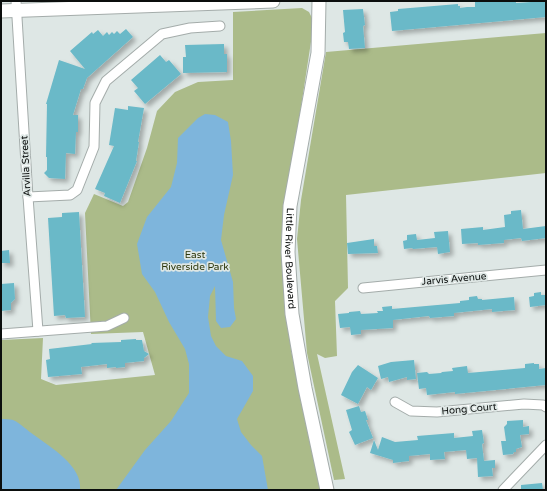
<svg xmlns="http://www.w3.org/2000/svg" width="547" height="491" font-family="'Varela Round',sans-serif">
<style>
.green{fill:#abbb89}
.water{fill:#7eb5dc}
.building{fill:#6ab9c8;filter:url(#shadow)}
.lines{fill:none;stroke-linecap:round;stroke-linejoin:round}
.street-casing{stroke:#a4acaa;stroke-width:11}
.secondary-casing{stroke:#a4acaa;stroke-width:15}
.street{stroke:#fff;stroke-width:9}
.secondary{stroke:#fff;stroke-width:13}
.labels{text-anchor:middle;dominant-baseline:central;stroke-width:3.5;stroke-linejoin:round;paint-order:stroke}
.street-label{font-size:10px;fill:#0b0e0d;stroke:#dee7e5}
.park-label{font-size:10px;fill:#2d380d;stroke:#dee7e5}
</style>
<defs>
<filter id="shadow"><feDropShadow dx="3.5" dy="3.5" stdDeviation="2" flood-color="#0004"/></filter>
</defs>
<rect width="100%" height="100%" fill="#dee7e5"/>
<g class="green">
<path d="M302,8L309,12L314,22L281,238L291,350L320,490H1V340L43,338L41,379L56,385L155,375L143,332L91,334L85,213L94,194L123,206L128,202L147,148L157,111L175,92L198,82L233,80V12Z"/>
<path d="M546,33V173L346,195L348,288L335,301L337,356L325,358L317,354L345,479L334,480L307,353L297,239L301,200L326,52Z"/>
</g>
<g class="water">
<path d="M205,114L215,115L228,122L231,141L233,175L224,215L221,240L233,282L234,308L236,319L230,327L221,328L216,321L215,286L210,296L208,317L211,336L216,346L226,356L242,361L253,376V391L237,419L241,432L251,445L262,456L268,490H116L145,450L171,421L189,393V364L185,349L169,322L155,292L142,274L137,244L147,217L171,187L177,163L178,138L198,118Z"/>
<path d="M1,419C5,419 10,419 13,420C20,423 28,431 34,435C50,447 83,466 80,490H1Z"/>
</g>
<g class="building">
<path d="M483,1H516V3L546,1V17L392,31L390,12L398,11V9L458,4V6H460V8L467,7H475V2Z"/>
<path d="M363,9L365,25L363,26L365,48L349,49L348,42H344L343,33L345,32L343,10Z"/>
<path d="M126,29L133,37L87,78L83,89H81L73,115H78V132H76L75,154L66,153L65,179L49,178L44,173L47,170V157H46L47,104H46L59,60L85,69L70,51L92,32L93,34L98,30L103,36L107,32L109,35L112,32L114,34L117,31L120,34Z"/>
<path d="M224,44V54H227V72L183,73V57H186L185,45Z"/>
<path d="M160,55L166,62L169,60L181,74L145,104L134,91L138,88L131,80Z"/>
<path d="M128,106L144,108L138,142H139L136,161H137L120,203L104,196L105,193L95,189L114,146L109,145L115,108L128,110Z"/>
<path d="M521,210L523,229L546,226V238L522,241L521,238L504,240V243L478,245V243L462,244L461,229L483,227V230L505,227L504,215L511,214V211Z"/>
<path d="M79,212L85,317L66,318L65,315L54,316L48,218L62,217V213Z"/>
<path d="M448,231L450,252L438,254L437,247L413,249L412,248L404,249L403,241L407,240V235L416,234L417,240L435,238L434,232Z"/>
<path d="M374,239V246H377L378,253L348,254L347,243Z"/>
<path d="M9,250L10,263H1V251Z"/>
<path d="M14,283L15,299L11,303V310L1,311V284Z"/>
<path d="M541,292V295H546V305L530,307L529,297L534,296V293Z"/>
<path d="M477,296L478,299H482V300L514,297L515,310L492,312V309L454,313V316L430,318L429,316L393,320V328L361,330V334L351,335L350,327L340,328L338,314L349,313V312L360,311L361,314L378,313L377,311H383L382,307L392,306V309L460,303V301L469,300V297Z"/>
<path d="M136,339V340H142L144,351L149,354L144,358V361L125,363V367L116,368V367L107,368V364L81,367L82,374L48,377L46,360L50,359L49,349L92,344L91,343L121,342V340Z"/>
<path d="M414,360L416,379L407,380V377L389,382L388,377L381,379L378,366L391,362Z"/>
<path d="M534,363V364H539V369L546,368V385L455,394V392L427,395L426,388L419,389L417,373L427,372L429,374L441,373L442,372L453,371L452,368L467,366L468,373L491,371L525,368V364Z"/>
<path d="M358,365L378,378L371,390L367,387L358,404L341,395L352,372Z"/>
<path d="M359,406L361,412L365,411L368,420H366L373,438L355,445L349,432L352,430L346,410Z"/>
<path d="M523,420V427L529,426V434L520,435L522,447L516,449V452H514L513,454L503,455L501,441H506L504,427L507,424V421Z"/>
<path d="M482,430L484,443L482,444L484,461L495,460V468H492L493,476L478,477L477,458L467,459L466,450L444,452L445,459L430,460V454L409,456V461L393,463V460L370,453L374,440L378,450L382,437L395,442L418,440L417,436L454,433V438L473,436L472,431Z"/>
<path d="M542,483L543,490H521V485Z"/>
</g>
<g class="lines">
<g class="street-casing">
<g id="street">
<path d="M16,1L28,197L38,331"/>
<path d="M28,197L70,195L77,190L94,147L95,103L106,81L162,34L190,28L220,26"/>
<path d="M363,288L546,270"/>
<path d="M1,334L107,326L124,318"/>
<path d="M395,402L411,411L437,412L524,404L543,405L546,407"/>
<path d="M503,490L546,445"/>
</g>
</g>
<g class="secondary-casing">
<g id="secondary">
<path id="s1" d="M319,1L318,53L290,206L288,252L292,314L305,388L327,490"/>
<path d="M1,11L273,1"/>
</g>
</g>
<use href="#street" class="street"/>
<use href="#secondary" class="secondary"/>
</g>
<g class="labels">
<g class="street-label">
<text transform="translate(26 166) rotate(-93)">Arvilla Street</text>
<text stroke="none"><textPath href="#s1" startOffset="260">Little River Boulevard</textPath></text>
<text transform="translate(454 279) rotate(-5)">Jarvis Avenue</text>
<text transform="translate(469 409) rotate(-5)">Hong Court</text>
</g>
<g class="park-label">
<text x="195" y="255">East<tspan x="195" dy="12">Riverside Park</tspan></text>
</g>
</g>
<rect width="547" height="491" fill="none" stroke="#0b0e0d" stroke-width="4"/>
</svg>
